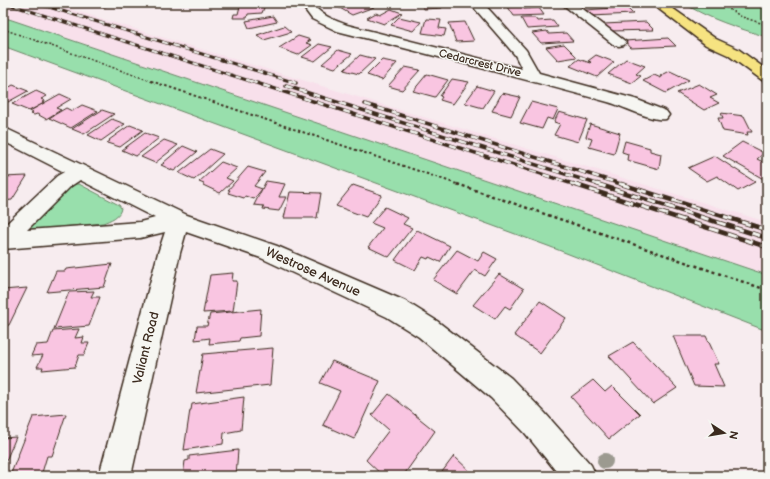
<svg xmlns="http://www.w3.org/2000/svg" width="770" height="479" font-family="'Balsamiq Sans',sans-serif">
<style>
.built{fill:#f8e0eb}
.green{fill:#98dfac;stroke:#6a8465}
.building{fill:#f9c5e1;stroke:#3b2a1e}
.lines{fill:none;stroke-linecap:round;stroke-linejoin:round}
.minor-casing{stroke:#3b2a1e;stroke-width:3}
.major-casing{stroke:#3b2a1e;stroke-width:3}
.path-far2{stroke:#3b2a1e;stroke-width:1.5;stroke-dasharray:2 2;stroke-linecap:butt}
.path-far1{stroke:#3b2a1e;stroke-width:2;stroke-dasharray:2.5 2.5;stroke-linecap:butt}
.path{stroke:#3b2a1e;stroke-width:2.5;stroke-dasharray:3 3;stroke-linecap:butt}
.minor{fill:#f6f6f2;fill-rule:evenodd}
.major{fill:#f6e381;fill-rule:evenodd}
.rail-far2-casing{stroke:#3b2a1e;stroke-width:3}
.rail-far1-casing{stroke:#3b2a1e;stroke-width:3.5}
.rail-casing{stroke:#3b2a1e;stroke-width:4.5}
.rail-far2{stroke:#f6f6f2;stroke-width:2;stroke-dasharray:5.5;stroke-linecap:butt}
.rail-far1{stroke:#f6f6f2;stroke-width:2.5;stroke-dasharray:7;stroke-linecap:butt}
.rail{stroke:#f6f6f2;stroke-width:3;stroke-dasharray:9;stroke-linecap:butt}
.tree{fill:#9c9a90}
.labels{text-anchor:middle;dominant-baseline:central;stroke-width:3;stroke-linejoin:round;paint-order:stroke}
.far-street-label{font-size:11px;fill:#3b2a1e;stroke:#f6f6f2}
.street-label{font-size:13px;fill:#3b2a1e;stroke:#f6f6f2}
</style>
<rect width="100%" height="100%" fill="#f7ecef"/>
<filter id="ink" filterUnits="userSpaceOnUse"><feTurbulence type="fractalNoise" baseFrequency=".025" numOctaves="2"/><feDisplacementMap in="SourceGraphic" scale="8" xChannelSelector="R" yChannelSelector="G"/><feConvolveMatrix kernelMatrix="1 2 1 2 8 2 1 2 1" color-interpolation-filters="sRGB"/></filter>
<g filter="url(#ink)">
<path class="built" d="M3,3H50L767,222V275L3,17Z"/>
<g class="green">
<path d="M683,3H767V37C738,28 709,19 683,3Z"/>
<path d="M3,17L767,275V331L548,246L3,46Z"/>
<path d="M74,184H79L119,205L121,208C120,217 110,220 103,223L32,230L29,227L63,191Z"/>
</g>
<g class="building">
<path d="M94,3H113L104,7Z"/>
<path d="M120,3H144L122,8Z"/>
<path d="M237,3H261V4L236,6Z"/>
<path d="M349,3H367L374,7L352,15L338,7Z"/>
<path d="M421,3H439L442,8L424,9Z"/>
<path d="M265,5L262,13L248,14L247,18H233L234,14H238L240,6Z"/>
<path d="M522,6L524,9L539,8L544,15L514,16L508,7Z"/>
<path d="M626,7L633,14L591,16L586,10Z"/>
<path d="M391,9L402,13L384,24L367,18L376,13L380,15Z"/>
<path d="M273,16L277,22L249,28L246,21Z"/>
<path d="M399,17L421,22L413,31L391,25Z"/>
<path d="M521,18H535L537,21L553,20L558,27L527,29Z"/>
<path d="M426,19L441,20L439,28L446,29L444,36L422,33Z"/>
<path d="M465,22L474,41L456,42L449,23Z"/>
<path d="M646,22L654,30L610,31L604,24Z"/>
<path d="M284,26L291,32L264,40L257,35Z"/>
<path d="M547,31L549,34L566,33L573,41L541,43L532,33Z"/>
<path d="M298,36L311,40L306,43L312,45L298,55L279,48Z"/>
<path d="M668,38L676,46L631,48L625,41Z"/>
<path d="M319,44L332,47L315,61L302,57Z"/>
<path d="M564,44L577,57L558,60L546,47Z"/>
<path d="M338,50L352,54L335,68L322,64Z"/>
<path d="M360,55L375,59L359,74L344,70Z"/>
<path d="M596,55L614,62L597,77L570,66L579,59L590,63L591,62L588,61Z"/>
<path d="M626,59L645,66L636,74L641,76L632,83L608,74Z"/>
<path d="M382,60L397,63L382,80L367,75Z"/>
<path d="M405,67L420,70L402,90L388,86Z"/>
<path d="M670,71L689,80L666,93L643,81L654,75L661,78L662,77L660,76Z"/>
<path d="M427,74L448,80L435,97L413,91Z"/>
<path d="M452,79L469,82L453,104L440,100L442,97L440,96Z"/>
<path d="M699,84L717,95L710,98L719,103L704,110L677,93Z"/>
<path d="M13,85L28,91L8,102L3,100V91Z"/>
<path d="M477,86L494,91L483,108L465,103Z"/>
<path d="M36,91L47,96L41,99L45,101L42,102L44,103L29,111L12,104Z"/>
<path d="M502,93L520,97L511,116L492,111Z"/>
<path d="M60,94L71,99L56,108L61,110L46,119L37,114L34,115L31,114L33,113L30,111Z"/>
<path d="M531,102L558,109L553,120L547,118L542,129L520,123Z"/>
<path d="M82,105L98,111L71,128L49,118L66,108L72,111Z"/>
<path d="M102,110L114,114L84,134L72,129Z"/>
<path d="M559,112L587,120L578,142L554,135L560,124L554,122Z"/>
<path d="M721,113L744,116L752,132H747L748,135L723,131L718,118H723Z"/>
<path d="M112,119L125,124L101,141L88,135Z"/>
<path d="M590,124L620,133L614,154L589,147L592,139L586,137Z"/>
<path d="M130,125L143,130L120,147L107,143L110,141L109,140Z"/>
<path d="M145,133L159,138L136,156L122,150Z"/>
<path d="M164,140L178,145L155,163L141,157Z"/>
<path d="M625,141L650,148V151L661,154L659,169L627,160L628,154L622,152Z"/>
<path d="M742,142L764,153L757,159L767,164V181L723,156Z"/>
<path d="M183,146L197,152L174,171L161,165L164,163H163Z"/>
<path d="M210,149L223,154L194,180L179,173Z"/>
<path d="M715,156L755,182L738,191L717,176L707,181L688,168Z"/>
<path d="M221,162L237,168L226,178L233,181L220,193L203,185L204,184L199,182Z"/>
<path d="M248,167L265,172L254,186L262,189L254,199L245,196L244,198L228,193L230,190H228Z"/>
<path d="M27,176L12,200L3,201V177Z"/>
<path d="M266,181L285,184L279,197H286L279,211L263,209L264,206L254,205Z"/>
<path d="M353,185L382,195L366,217L336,206Z"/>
<path d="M290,192L321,193L317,218H284Z"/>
<path d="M385,207L408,218L403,224L412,228L389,257L368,247L383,228L371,223Z"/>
<path d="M417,230L450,246L440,262L429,257L428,259L423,257L415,270L395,260Z"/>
<path d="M457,250L478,261L484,252L497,259L485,276L475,270L457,294L433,280Z"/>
<path d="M112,264L104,287L47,292L56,271H65L66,269Z"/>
<path d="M233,273L232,281H237L233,311L203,313L210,275Z"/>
<path d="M499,274L524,289L510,309L505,306L495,319L473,305Z"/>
<path d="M27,288L9,325L3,326V290Z"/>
<path d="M94,291L91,297H100L89,326L54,329L69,292Z"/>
<path d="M540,301L566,318L540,353L514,335Z"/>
<path d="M261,309L259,336L240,338L239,341L209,344L210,338L195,340L197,326H207L210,314Z"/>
<path d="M79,329L75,338L84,337L82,343H89L84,355H79L75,367L42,370L43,367H37L43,355L31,356L36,345L48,344L53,331Z"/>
<path d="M673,336H706L719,364H714L724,387L694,386Z"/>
<path d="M633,342L677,388L653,404L609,356Z"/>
<path d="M273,348L270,385L196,393L203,354Z"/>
<path d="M332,361L380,381L354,439L323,425L340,391L320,383Z"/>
<path d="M593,380L605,392L612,386L640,414L609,439L571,397Z"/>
<path d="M389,394L435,431L403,476H383L366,460L389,430L372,415Z"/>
<path d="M244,397L241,430L224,433L223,444L184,450L190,410H191L192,404Z"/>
<path d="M66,414L52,456H47L41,476H10L33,417Z"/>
<path d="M16,437L3,468V438Z"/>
<path d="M238,450L236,476H183L185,461L189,460V456Z"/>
<path d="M454,456L475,476H439Z"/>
</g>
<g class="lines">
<g class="minor-casing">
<g id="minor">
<path d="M300,3H312C320,15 334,20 347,25L522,69L515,55L470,3H483L526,50L539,73L635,99L666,111L669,115L666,119C653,122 623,106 608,102C518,77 428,54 337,31L312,19Z"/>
<path d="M561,3H575L626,42L624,45L619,46L614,45Z"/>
<path d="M3,128L9,130L187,215L277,246L405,301L437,321L511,378L545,413L591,465L596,476H560L525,433L491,398L419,337L387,317L261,258L186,232L180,253L131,476H99L158,253L165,232L140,238L3,249V227L57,176L64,172L3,141ZM80,180L155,218L140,222L27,230L71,186Z"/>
</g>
</g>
<g class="major-casing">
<path id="major" d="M651,3H665L716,39L738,49L767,70V82L762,80L728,55L706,45Z"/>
</g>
<g class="path-far2">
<path d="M719,3L742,17L767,25"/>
<path d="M3,29L154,82"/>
</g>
<path class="path-far1" d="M151,81L460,185"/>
<path class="path" d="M457,184L767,290"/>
<use href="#minor" class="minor"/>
<use href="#major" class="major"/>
<g class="rail-far2-casing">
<g id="rail-far2">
<path d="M5,3L253,82"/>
<path d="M36,3L293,82"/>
</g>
</g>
<g class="rail-far1-casing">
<g id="rail-far1">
<path d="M250,81L576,185"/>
<path d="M290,81L296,83"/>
<path d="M286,86L600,185"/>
<path d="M365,104L624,185"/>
</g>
</g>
<g class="rail-casing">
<g id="rail">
<path d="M573,184L767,247"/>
<path d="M597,184L767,238"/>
<path d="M621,184L767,230"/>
</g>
</g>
<use href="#rail-far2" class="rail-far2"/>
<use href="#rail-far1" class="rail-far1"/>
<use href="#rail" class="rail"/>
</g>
<circle class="tree" cx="605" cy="461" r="8"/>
</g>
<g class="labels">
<g class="far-street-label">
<text transform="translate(480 63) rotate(14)">Cedarcrest Drive</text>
</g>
<g class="street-label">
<text transform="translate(313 272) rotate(24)">Westrose Avenue</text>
<text transform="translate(146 348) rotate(-76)">Valiant Road</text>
</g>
</g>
<rect width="770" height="479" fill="none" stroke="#f6f6f2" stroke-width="16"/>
<rect x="8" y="8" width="754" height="463" fill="none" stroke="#3b2a1e" stroke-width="1.5" filter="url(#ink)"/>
<g transform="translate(724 433) rotate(102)" stroke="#f6f6f2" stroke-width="3" paint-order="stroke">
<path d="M0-3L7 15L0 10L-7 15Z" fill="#3b2a1e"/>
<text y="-6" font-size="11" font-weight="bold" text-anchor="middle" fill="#3b2a1e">N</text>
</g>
</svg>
